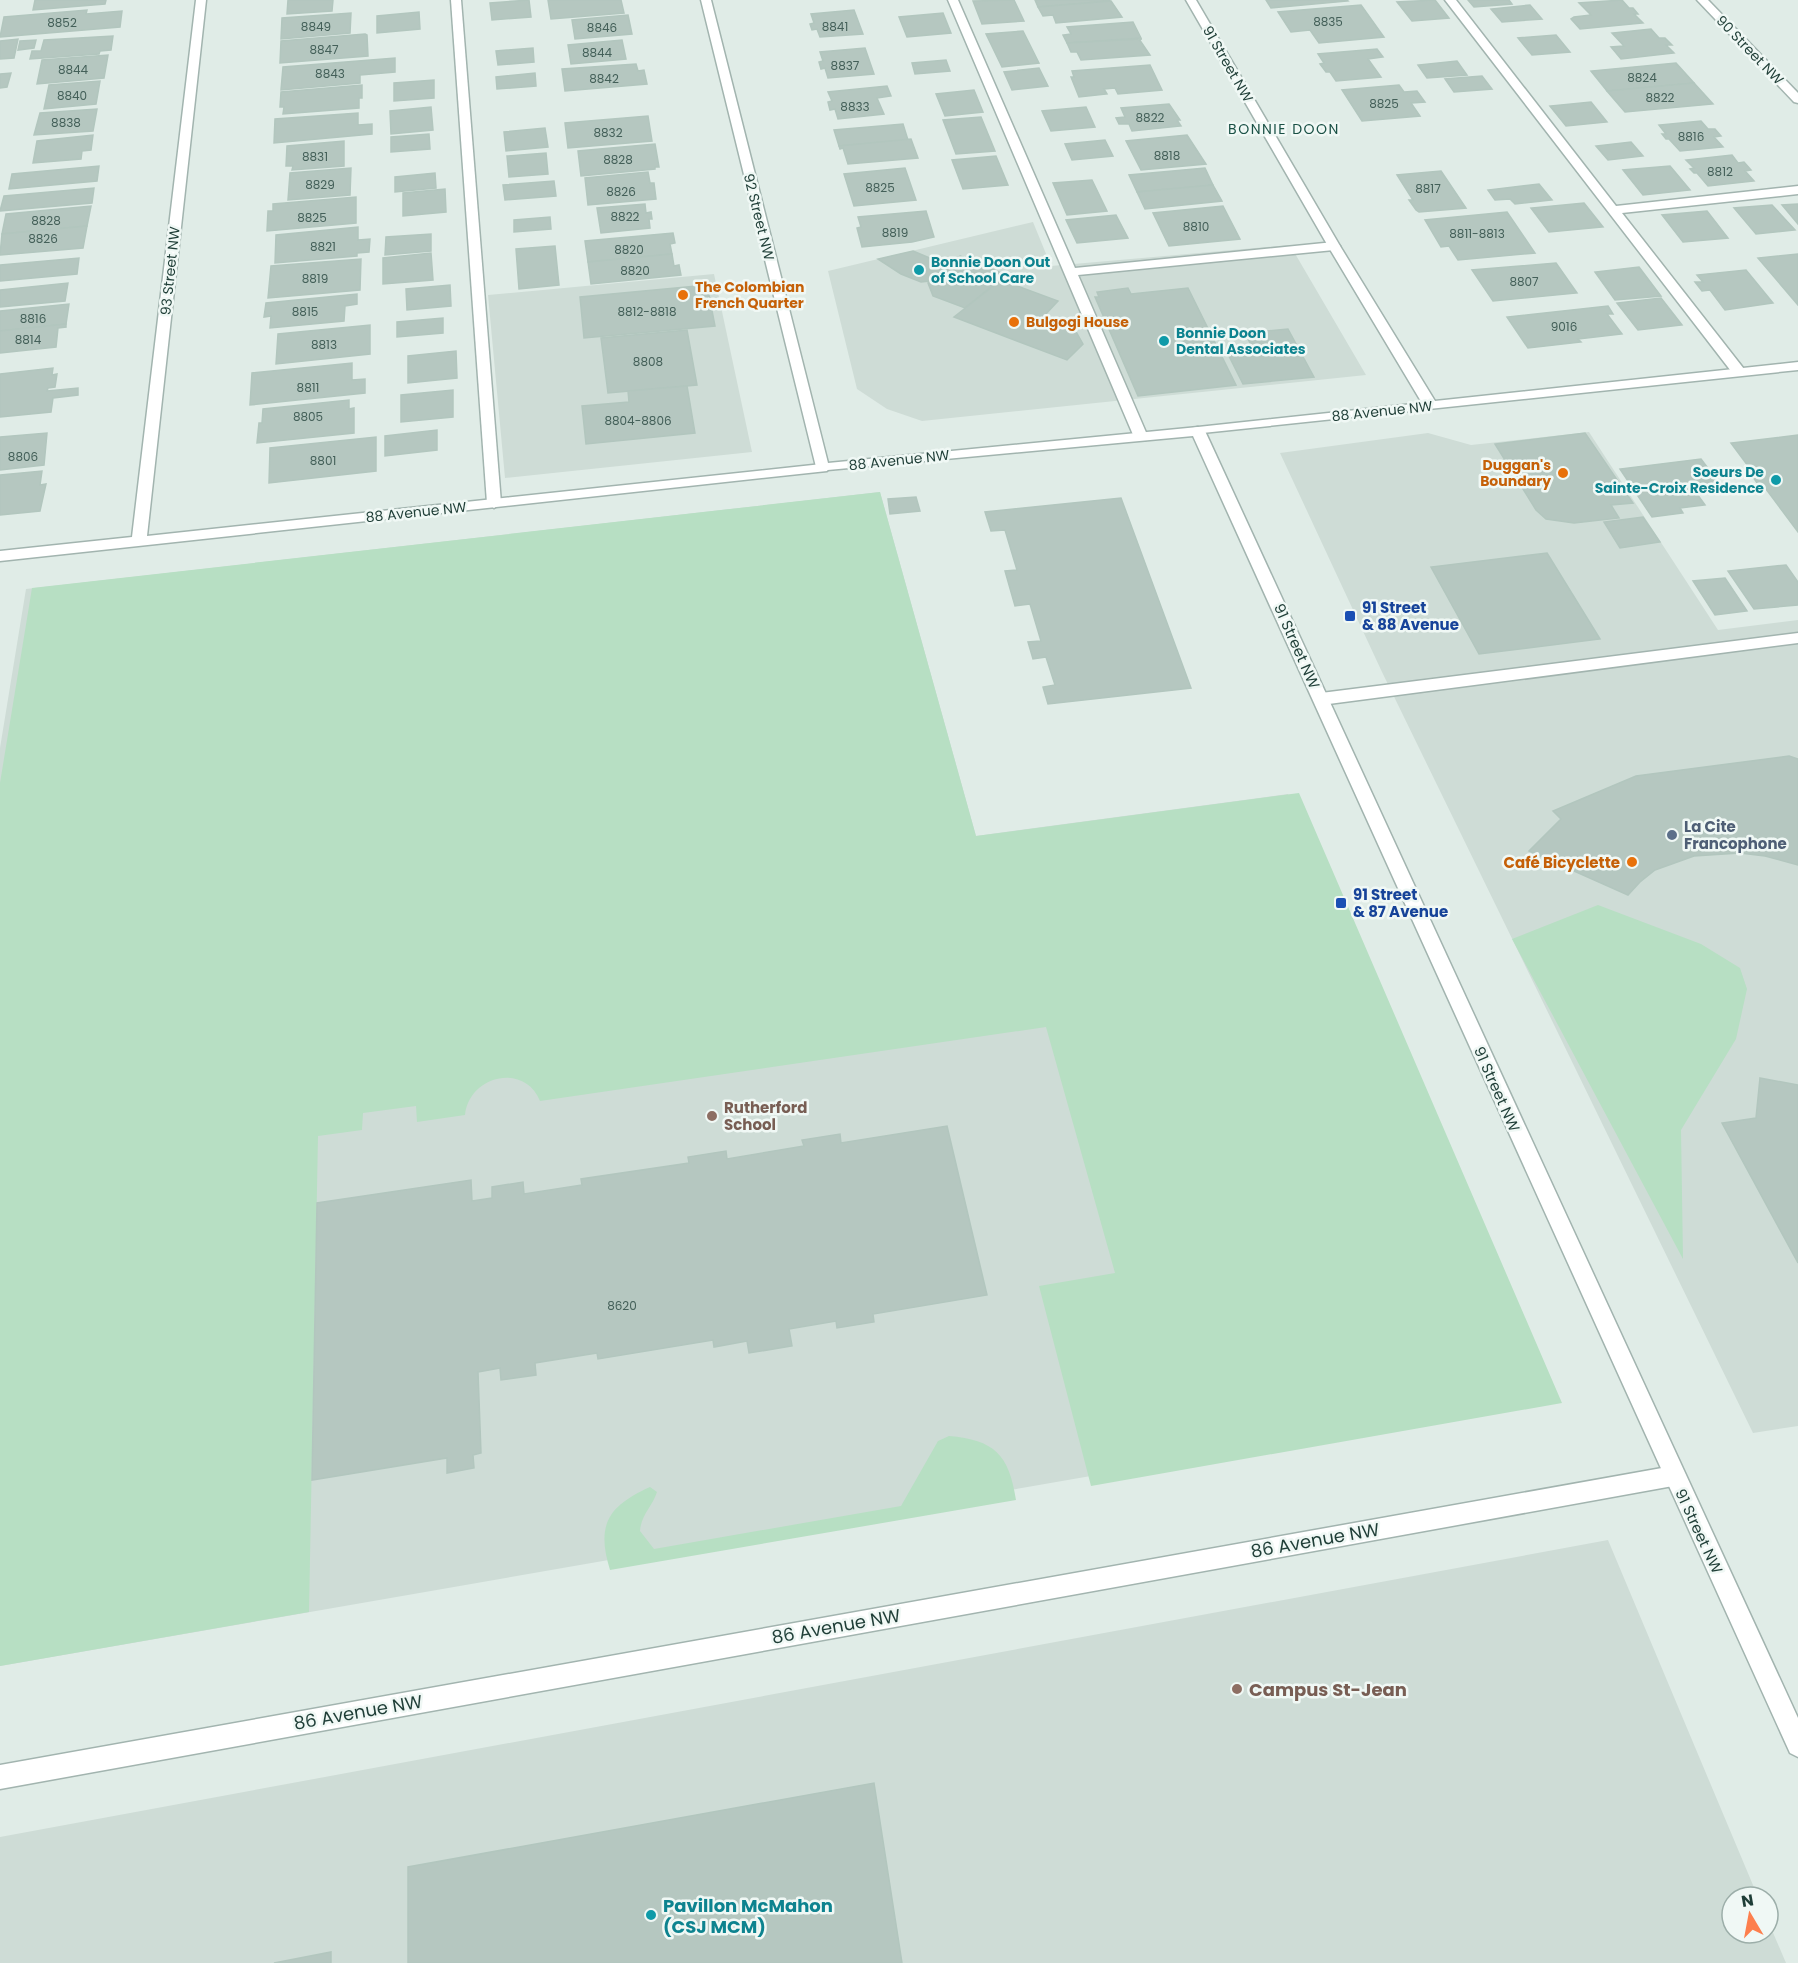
<svg xmlns="http://www.w3.org/2000/svg" width="1798" height="1963" font-family="Poppins,sans-serif">
<style>
.built{fill:#cedcd6}
.green{fill:#b7dfc3}
.building{fill:#b5c7c0;stroke:#b2c6be;stroke-width:1.5}
.lines{fill:none;stroke-linecap:round;stroke-linejoin:round}
.service-casing{stroke:#a2b4af;stroke-width:3}
.minor-casing{stroke:#a2b4af;stroke-width:3}
.tertiary-casing{stroke:#a2b4af;stroke-width:3}
.service{fill:#fff;fill-rule:evenodd}
.minor{fill:#fff;fill-rule:evenodd}
.tertiary{fill:#fff;fill-rule:evenodd}
.culture-dot{fill:#0f9aa8;stroke:#f0f8f5;stroke-width:2}
.food-dot{fill:#e8710a;stroke:#f0f8f5;stroke-width:2}
.transit-dot{fill:#1a4fb4;stroke:#f0f8f5;stroke-width:2}
.service-dot{fill:#5c6f8a;stroke:#f0f8f5;stroke-width:2}
.education-dot{fill:#8d6e63;stroke:#f0f8f5;stroke-width:2}
.labels{text-anchor:middle;dominant-baseline:central;stroke-width:5;stroke-linejoin:round;paint-order:stroke}
.number-label{font-size:12px;fill:#446059}
.far-street-label{font-size:14px;fill:#1f3e37;stroke:#f0f8f5}
.far-neighbourhood-label{font-size:14px;letter-spacing:1.5px;fill:#1a5146;stroke:#f0f8f5}
.far-culture-label{font-size:14px;font-weight:bold;fill:#0d838f;stroke:#f0f8f5;text-anchor:start}
.far-food-label{font-size:14px;font-weight:bold;fill:#c56008;stroke:#f0f8f5;text-anchor:start}
.transit-label{font-size:15px;font-weight:bold;fill:#164399;stroke:#f0f8f5;text-anchor:start}
.street-label{font-size:15px;fill:#1f3e37;stroke:#f0f8f5}
.service-label{font-size:15px;font-weight:bold;fill:#4e5e75;stroke:#f0f8f5;text-anchor:start}
.food-label{font-size:15px;font-weight:bold;fill:#c56008;stroke:#f0f8f5;text-anchor:end}
.education-label{font-size:15px;font-weight:bold;fill:#785e54;stroke:#f0f8f5;text-anchor:start}
.near-street-label{font-size:18px;fill:#1f3e37;stroke:#f0f8f5}
.near-education-label{font-size:18px;font-weight:bold;fill:#785e54;stroke:#f0f8f5;text-anchor:start}
.near-culture-label{font-size:18px;font-weight:bold;fill:#0d838f;stroke:#f0f8f5;text-anchor:start}
</style>
<rect width="100%" height="100%" fill="#e0ece7"/>
<g class="built">
<path d="M1033,222L1051,266L1290,245L1366,375L922,421L887,409L857,389L828,271Z"/>
<path d="M714,274L752,452L505,478L488,295Z"/>
<path d="M1589,432L1718,630L1798,620V1426L1753,1433L1382,672L1280,453L1428,433L1471,445Z"/>
<path d="M880,492L976,836L1288,794L1544,1397L0,1666V748L26,589Z"/>
<path d="M1608,1540L1758,1897H1732V1933H1768V1921L1786,1963H0V1837Z"/>
</g>
<g class="green">
<path d="M880,492L976,836L1299,793L1562,1403L1091,1486L1039,1286L1115,1273L1046,1027L540,1101C524,1062 469,1076 465,1115L417,1122L416,1106L363,1113L362,1130L318,1136L309,1612L0,1666V783L32,588Z"/>
<path d="M1598,905L1701,944L1740,968L1747,989L1736,1039L1681,1130L1683,1259L1512,939Z"/>
<path d="M949,1436C994,1440 1009,1454 1016,1500L610,1570C596,1525 608,1506 650,1487L657,1492C652,1507 641,1515 640,1531L654,1549L901,1506L938,1441Z"/>
</g>
<g class="building">
<path d="M35,0H106L105,4L33,10Z"/>
<path d="M288,0H333L332,11L287,14Z"/>
<path d="M529,0L531,17L492,20L490,3Z"/>
<path d="M548,0H621L624,13L551,19Z"/>
<path d="M1014,0L1024,21L982,24L973,1Z"/>
<path d="M1035,0H1109L1110,1L1038,7Z"/>
<path d="M1266,0H1347L1348,1L1271,8Z"/>
<path d="M1435,0L1449,18L1412,21L1397,2Z"/>
<path d="M1468,0H1509L1512,4L1474,7Z"/>
<path d="M1622,0L1629,8H1633L1638,14H1634L1643,23L1580,29L1571,19L1574,17L1591,15L1579,3Z"/>
<path d="M1111,1L1122,17L1056,23L1053,15L1043,16L1038,7Z"/>
<path d="M1361,5L1384,37L1319,43L1310,30L1291,32L1278,12Z"/>
<path d="M1530,5L1542,19L1502,22L1491,9Z"/>
<path d="M87,10L86,14L122,11L120,27L0,37L4,17Z"/>
<path d="M854,10L863,34L820,37L817,29L812,30L810,24L814,23L811,14Z"/>
<path d="M419,12L420,29L377,33V16Z"/>
<path d="M351,13L350,33L281,39L282,18Z"/>
<path d="M943,13L951,33L907,37L899,17Z"/>
<path d="M628,15L632,34L575,39L572,20Z"/>
<path d="M1133,22L1141,38L1067,43L1063,35L1071,34L1067,27Z"/>
<path d="M1651,29L1659,38H1665L1672,45H1666L1674,53L1621,59L1611,47L1624,46L1612,33Z"/>
<path d="M1023,31L1039,63L1002,67L986,34Z"/>
<path d="M365,34L367,35L368,56L280,63L281,41Z"/>
<path d="M1556,35L1570,52L1532,55L1518,38Z"/>
<path d="M113,36L111,50L100,51L99,54L30,59L32,51H41L44,40Z"/>
<path d="M18,39L14,58L0,59V41Z"/>
<path d="M1139,39L1150,55L1081,60L1077,52H1071L1067,43L1142,39Z"/>
<path d="M36,40L34,48L18,50L20,41Z"/>
<path d="M622,40L626,59L571,64L568,45Z"/>
<path d="M533,48L534,62L498,65L496,51Z"/>
<path d="M865,48L874,74L828,78L825,68L821,69L819,62L823,61L820,52Z"/>
<path d="M1377,49L1383,57L1368,59L1381,77L1336,81L1330,72H1326L1320,64L1324,63L1318,54Z"/>
<path d="M108,55L104,78L37,84L42,60Z"/>
<path d="M395,58V72L360,75V83L281,90L283,67Z"/>
<path d="M946,60L950,71L915,74L912,63Z"/>
<path d="M1457,61L1467,75L1427,78L1418,65Z"/>
<path d="M1676,63L1694,83L1607,91L1591,71Z"/>
<path d="M636,64L638,71L644,70L647,84L565,91L562,69Z"/>
<path d="M1150,65L1162,90L1118,94L1115,88L1104,89L1107,94L1079,97L1071,77H1074L1072,71Z"/>
<path d="M1039,68L1048,86L1012,90L1004,72Z"/>
<path d="M11,73L7,87L0,88V74Z"/>
<path d="M535,73L536,86L497,89L496,77Z"/>
<path d="M1482,76L1492,89L1454,92L1445,79Z"/>
<path d="M434,80V98L394,101V83Z"/>
<path d="M100,81L96,104L44,109L49,85Z"/>
<path d="M1694,83L1713,104L1625,112L1607,91Z"/>
<path d="M362,85V98H359V108L283,114L284,107H280L281,92Z"/>
<path d="M1399,85L1404,92L1417,91L1425,102L1411,103L1420,116L1362,121L1342,90Z"/>
<path d="M887,86L891,96L877,98L884,114L838,119L835,109L830,110L828,102L832,101L828,92Z"/>
<path d="M974,90L983,112L945,116L936,94Z"/>
<path d="M1591,102L1607,122L1566,126L1550,106Z"/>
<path d="M1169,104L1180,120H1177L1181,126L1132,131L1129,124H1119L1116,118L1125,117L1121,108Z"/>
<path d="M431,107L433,130L391,134L390,111Z"/>
<path d="M1086,107L1095,127L1051,131L1042,111Z"/>
<path d="M97,109L93,131L34,135L40,113Z"/>
<path d="M358,113V125L372,124V134L274,143L275,119Z"/>
<path d="M648,116L652,141L568,148L565,123Z"/>
<path d="M981,117L995,151L956,154L943,120Z"/>
<path d="M1701,121L1708,129H1715L1721,136L1714,137L1723,147L1680,151L1669,139H1666L1662,134H1666L1659,125Z"/>
<path d="M903,124L908,140L839,146L834,130Z"/>
<path d="M545,128L548,147L506,151L504,132Z"/>
<path d="M429,134L430,149L391,152V137Z"/>
<path d="M93,135L91,150L82,151L81,159L33,163L37,141Z"/>
<path d="M1187,135L1206,164L1141,170L1126,141Z"/>
<path d="M911,139L918,158L848,164L843,148L840,149L839,146Z"/>
<path d="M1105,140L1113,156L1072,160L1065,144Z"/>
<path d="M344,141V166L292,170L293,166H286L287,146Z"/>
<path d="M1631,142L1643,156L1608,160L1596,146Z"/>
<path d="M655,144L659,167H655V169L581,176L578,151Z"/>
<path d="M546,153L548,174L509,177L507,156Z"/>
<path d="M1732,155L1738,163L1744,162L1751,170L1745,171L1754,181L1708,186L1697,173H1694L1690,169L1694,168L1686,160Z"/>
<path d="M996,156L1008,185L963,189L952,160Z"/>
<path d="M99,166L97,181L9,189L12,174Z"/>
<path d="M1670,166L1690,190L1643,195L1623,170Z"/>
<path d="M351,168L350,195L288,200L290,173Z"/>
<path d="M905,168L916,200L854,206L844,174Z"/>
<path d="M1205,168L1213,185L1137,192L1129,175Z"/>
<path d="M1441,171L1466,208L1419,212L1416,210L1409,200H1413L1397,175Z"/>
<path d="M648,172L650,183H654L656,199L588,205L585,178Z"/>
<path d="M435,173L436,188L395,192V177Z"/>
<path d="M1092,180L1107,211L1067,215L1053,183Z"/>
<path d="M554,181L556,196L505,200L503,185Z"/>
<path d="M1539,184L1552,200L1515,204L1510,199L1495,200L1488,190Z"/>
<path d="M1213,185L1222,201L1145,209L1137,192Z"/>
<path d="M94,188L92,203L0,211L4,196Z"/>
<path d="M445,189L446,212L403,216V193Z"/>
<path d="M356,197V223L267,231L268,211H273V204Z"/>
<path d="M1584,203L1603,227L1549,232L1531,208Z"/>
<path d="M645,204L646,213L651,212L652,219H649L650,228L601,233L597,208Z"/>
<path d="M1798,204V224L1782,205Z"/>
<path d="M1772,205L1795,230L1756,234L1734,208Z"/>
<path d="M91,206L87,226L2,234L6,214Z"/>
<path d="M1223,206L1240,239L1169,246L1153,213Z"/>
<path d="M926,211L934,237L912,242L862,247L857,228L861,227L858,217Z"/>
<path d="M1707,211L1728,238L1683,242L1662,215Z"/>
<path d="M1507,212L1535,253L1458,260L1449,246L1441,247L1425,220Z"/>
<path d="M1116,215L1128,238L1077,243L1066,220Z"/>
<path d="M550,217L551,229L514,232V220Z"/>
<path d="M87,226L83,248L0,255L2,234Z"/>
<path d="M358,227V240L370,239L369,252L357,253V256L275,263L276,235Z"/>
<path d="M673,233L675,243L670,244L672,254L588,262L585,241Z"/>
<path d="M431,234V251L385,255L386,237Z"/>
<path d="M555,246L559,285L519,289L516,249Z"/>
<path d="M913,251L949,266L930,281L921,282L901,274L878,259Z"/>
<path d="M431,253L433,280L383,284V258Z"/>
<path d="M672,254L674,266L679,265L681,275L591,284L588,262Z"/>
<path d="M1798,254V305L1758,258Z"/>
<path d="M960,256L1006,275L965,308L933,296L928,283Z"/>
<path d="M79,258L77,274L0,281V265Z"/>
<path d="M361,259L360,290L268,298L271,266Z"/>
<path d="M1556,263L1577,293L1493,301L1472,270Z"/>
<path d="M1639,267L1661,296L1615,300L1595,272Z"/>
<path d="M1746,270L1773,303L1725,310L1710,290L1702,291L1695,282H1703L1697,275Z"/>
<path d="M1001,280L1058,301L1044,316L1074,328L1083,344L1067,360L954,317Z"/>
<path d="M68,283L65,301L0,307V290Z"/>
<path d="M450,285L451,306L407,310L406,289Z"/>
<path d="M707,285L715,326L584,338L580,297Z"/>
<path d="M1128,288L1131,294L1188,288L1236,385L1138,396L1095,297H1099L1097,292Z"/>
<path d="M357,294V304L345,306L344,321L270,328L271,316L264,317L266,303Z"/>
<path d="M1661,298L1682,325L1638,330L1617,303Z"/>
<path d="M69,304L66,324L0,331V311Z"/>
<path d="M1608,306L1613,314H1607L1622,334L1578,339L1581,342L1528,348L1507,317Z"/>
<path d="M443,318V333L397,337V322Z"/>
<path d="M66,324V327L58,328L56,347L0,353V331Z"/>
<path d="M370,325V354L276,364L278,334Z"/>
<path d="M1288,329L1314,377L1243,384L1227,352L1253,349L1245,333Z"/>
<path d="M687,330L697,385L608,393L601,338Z"/>
<path d="M456,351L457,378L408,383V356Z"/>
<path d="M352,363V380L365,379V393L250,405L252,373Z"/>
<path d="M53,368L52,375L57,374L55,387L48,388L47,391L78,388V395L53,398L51,412L0,417V374Z"/>
<path d="M687,386L695,433L586,444L582,406L629,402L628,391Z"/>
<path d="M453,390V417L401,422V395Z"/>
<path d="M349,400V409L354,408V433L257,443L259,423H262L263,409Z"/>
<path d="M437,430V450L385,456V436Z"/>
<path d="M47,433L44,465L0,470V437Z"/>
<path d="M1585,433L1633,503L1611,505L1619,518L1574,523L1546,519L1536,510L1495,444Z"/>
<path d="M1798,435V532L1763,485L1759,486L1751,474H1754L1731,443Z"/>
<path d="M376,437V471L269,483L270,448Z"/>
<path d="M1701,459L1725,491L1697,494L1705,505L1680,508L1683,513L1652,517L1620,469Z"/>
<path d="M42,471L40,485L46,484L40,511L0,515V475Z"/>
<path d="M916,497L920,511L890,514L888,499Z"/>
<path d="M1121,498L1191,688L1048,704L1043,687L1055,685L1046,657L1033,659L1028,642L1041,641L1030,604L1015,606L1005,571L1017,570L1005,530L991,531L985,512Z"/>
<path d="M1643,517L1660,542L1620,548L1604,522Z"/>
<path d="M1547,553L1600,639L1479,654L1431,567Z"/>
<path d="M1786,565L1798,582V605L1754,609L1728,571Z"/>
<path d="M1725,578L1747,611L1715,615L1693,581Z"/>
<path d="M1789,756L1798,759V865L1765,856L1740,853L1694,856L1655,870L1640,882L1628,895L1529,851L1561,819L1553,811L1636,776Z"/>
<path d="M1760,1078L1798,1085V1263L1722,1123L1756,1118Z"/>
<path d="M947,1126L987,1295L873,1314L874,1322L837,1328L836,1321L789,1329L792,1346L749,1353L747,1341L714,1347L713,1340L598,1359L597,1353L535,1363L536,1375L501,1380L500,1368L478,1372L481,1453L473,1455L474,1468L447,1473V1458L312,1480L317,1203L471,1180L472,1201L492,1198V1187L523,1182L524,1194L582,1185L581,1179L689,1163L688,1157L726,1151L727,1159L804,1146L802,1140L840,1134L841,1143Z"/>
<path d="M874,1783L902,1963H408V1867Z"/>
<path d="M331,1952V1963H274Z"/>
</g>
<g class="lines">
<g class="service-casing">
<g id="service">
<path d="M451,0H461L501,503L494,508L487,503Z"/>
<path d="M948,0H958L1075,268L1334,242L1340,246L1334,250L1078,275L1148,437L1146,440H1136L1134,437Z"/>
<path d="M1445,0H1456L1616,206L1798,186V194L1622,213L1744,369L1746,372L1744,375H1734Z"/>
<path d="M1798,633V643L1321,705L1315,703L1313,699L1315,695L1321,693Z"/>
</g>
</g>
<g class="minor-casing">
<g id="minor">
<path d="M196,0H206L147,536L822,464L829,468L827,471L0,561V551L132,537Z"/>
<path d="M1186,0H1196L1340,246L1435,401L1798,362V370L1193,434L1191,431L1193,428L1198,427L1422,403L1328,246Z"/>
<path d="M1697,0H1708L1798,93V103L1794,102Z"/>
<path d="M1673,1466L1681,1469L1684,1476L1681,1483L1673,1486L0,1789V1765Z"/>
</g>
</g>
<g class="tertiary-casing">
<path id="tertiary" d="M701,0H711L828,463L1198,427L1205,431L1798,1718V1757L1790,1753L1193,436L817,471Z"/>
</g>
<use href="#service" class="service"/>
<use href="#minor" class="minor"/>
<use href="#tertiary" class="tertiary"/>
</g>
<g class="culture-dot">
<circle cx="919" cy="270" r="6"/>
<circle cx="1164" cy="341" r="6"/>
<circle cx="1776" cy="480" r="6"/>
<circle cx="651" cy="1915" r="6"/>
</g>
<g class="food-dot">
<circle cx="683" cy="295" r="6"/>
<circle cx="1014" cy="322" r="6"/>
<circle cx="1563" cy="473" r="6"/>
<circle cx="1632" cy="862" r="6"/>
</g>
<g class="transit-dot">
<rect x="1344" y="610" width="12" height="12" rx="3"/>
<rect x="1335" y="897" width="12" height="12" rx="3"/>
</g>
<circle class="service-dot" cx="1672" cy="835" r="6"/>
<g class="education-dot">
<circle cx="712" cy="1116" r="6"/>
<circle cx="1237" cy="1689" r="6"/>
</g>
<g class="labels">
<g class="number-label">
<text x="1328" y="21">8835</text>
<text x="62" y="22">8852</text>
<text x="316" y="26">8849</text>
<text x="835" y="26">8841</text>
<text x="602" y="27">8846</text>
<text x="324" y="49">8847</text>
<text x="597" y="52">8844</text>
<text x="845" y="65">8837</text>
<text x="73" y="69">8844</text>
<text x="330" y="73">8843</text>
<text x="1642" y="77">8824</text>
<text x="604" y="78">8842</text>
<text x="72" y="95">8840</text>
<text x="1660" y="97">8822</text>
<text x="1384" y="103">8825</text>
<text x="855" y="106">8833</text>
<text x="1150" y="117">8822</text>
<text x="66" y="122">8838</text>
<text x="608" y="132">8832</text>
<text x="1691" y="136">8816</text>
<text x="1167" y="155">8818</text>
<text x="315" y="156">8831</text>
<text x="618" y="159">8828</text>
<text x="1720" y="171">8812</text>
<text x="320" y="184">8829</text>
<text x="880" y="187">8825</text>
<text x="1428" y="188">8817</text>
<text x="621" y="191">8826</text>
<text x="625" y="216">8822</text>
<text x="312" y="217">8825</text>
<text x="46" y="220">8828</text>
<text x="1196" y="226">8810</text>
<text x="895" y="232">8819</text>
<text x="1477" y="233">8811-8813</text>
<text x="43" y="238">8826</text>
<text x="323" y="246">8821</text>
<text x="629" y="249">8820</text>
<text x="635" y="270">8820</text>
<text x="315" y="278">8819</text>
<text x="1524" y="281">8807</text>
<text x="305" y="311">8815</text>
<text x="647" y="311">8812-8818</text>
<text x="33" y="318">8816</text>
<text x="1564" y="326">9016</text>
<text x="28" y="339">8814</text>
<text x="324" y="344">8813</text>
<text x="648" y="361">8808</text>
<text x="308" y="387">8811</text>
<text x="308" y="416">8805</text>
<text x="638" y="420">8804-8806</text>
<text x="23" y="456">8806</text>
<text x="323" y="460">8801</text>
<text x="622" y="1305">8620</text>
</g>
<g class="far-street-label">
<text transform="translate(1750 50) rotate(46)">90 Street NW</text>
<text transform="translate(1228 64) rotate(60)">91 Street NW</text>
<text transform="translate(759 217) rotate(76)">92 Street NW</text>
<text transform="translate(170 271) rotate(-84)">93 Street NW</text>
<text transform="translate(1382 411) rotate(-6)">88 Avenue NW</text>
<text transform="translate(899 460) rotate(-6)">88 Avenue NW</text>
<text transform="translate(416 512) rotate(-6)">88 Avenue NW</text>
</g>
<g class="far-neighbourhood-label">
<text x="1284" y="129">BONNIE DOON</text>
</g>
<g class="far-culture-label">
<text x="931" y="262">Bonnie Doon Out<tspan x="931" dy="16">of School Care</tspan></text>
<text x="1176" y="333">Bonnie Doon<tspan x="1176" dy="16">Dental Associates</tspan></text>
<text x="1764" y="472" text-anchor="end">Soeurs De<tspan x="1764" dy="16">Sainte-Croix Residence</tspan></text>
</g>
<g class="far-food-label">
<text x="695" y="287">The Colombian<tspan x="695" dy="16">French Quarter</tspan></text>
<text x="1026" y="322">Bulgogi House</text>
<text x="1551" y="465" text-anchor="end">Duggan's<tspan x="1551" dy="16">Boundary</tspan></text>
</g>
<g class="transit-label">
<text x="1362" y="607">91 Street<tspan x="1362" dy="17">&amp; 88 Avenue</tspan></text>
<text x="1353" y="894">91 Street<tspan x="1353" dy="17">&amp; 87 Avenue</tspan></text>
</g>
<g class="street-label">
<text transform="translate(1297 646) rotate(66)">91 Street NW</text>
<text transform="translate(1497 1089) rotate(66)">91 Street NW</text>
<text transform="translate(1699 1531) rotate(65)">91 Street NW</text>
</g>
<g class="service-label">
<text x="1684" y="826">La Cite<tspan x="1684" dy="17">Francophone</tspan></text>
</g>
<g class="food-label">
<text x="1620" y="862">Café Bicyclette</text>
</g>
<g class="education-label">
<text x="724" y="1107">Rutherford<tspan x="724" dy="17">School</tspan></text>
</g>
<g class="near-street-label">
<text transform="translate(1315 1540) rotate(-10)">86 Avenue NW</text>
<text transform="translate(836 1626) rotate(-10)">86 Avenue NW</text>
<text transform="translate(358 1712) rotate(-10)">86 Avenue NW</text>
</g>
<g class="near-education-label">
<text x="1249" y="1689">Campus St-Jean</text>
</g>
<g class="near-culture-label">
<text x="663" y="1905">Pavillon McMahon<tspan x="663" dy="21">(CSJ MCM)</tspan></text>
</g>
</g>
<g transform="translate(1750 1915) rotate(350)"><circle r="28" fill="#f0f8f5" stroke="#9caea9" stroke-width="1.5"/>
<path d="M0-4.5L10 22L0 15L-10 22Z" fill="#fd7f4d"/>
<text y="-9" font-size="16" font-weight="bold" text-anchor="middle" fill="#1f3e37">N</text>
</g>
</svg>
